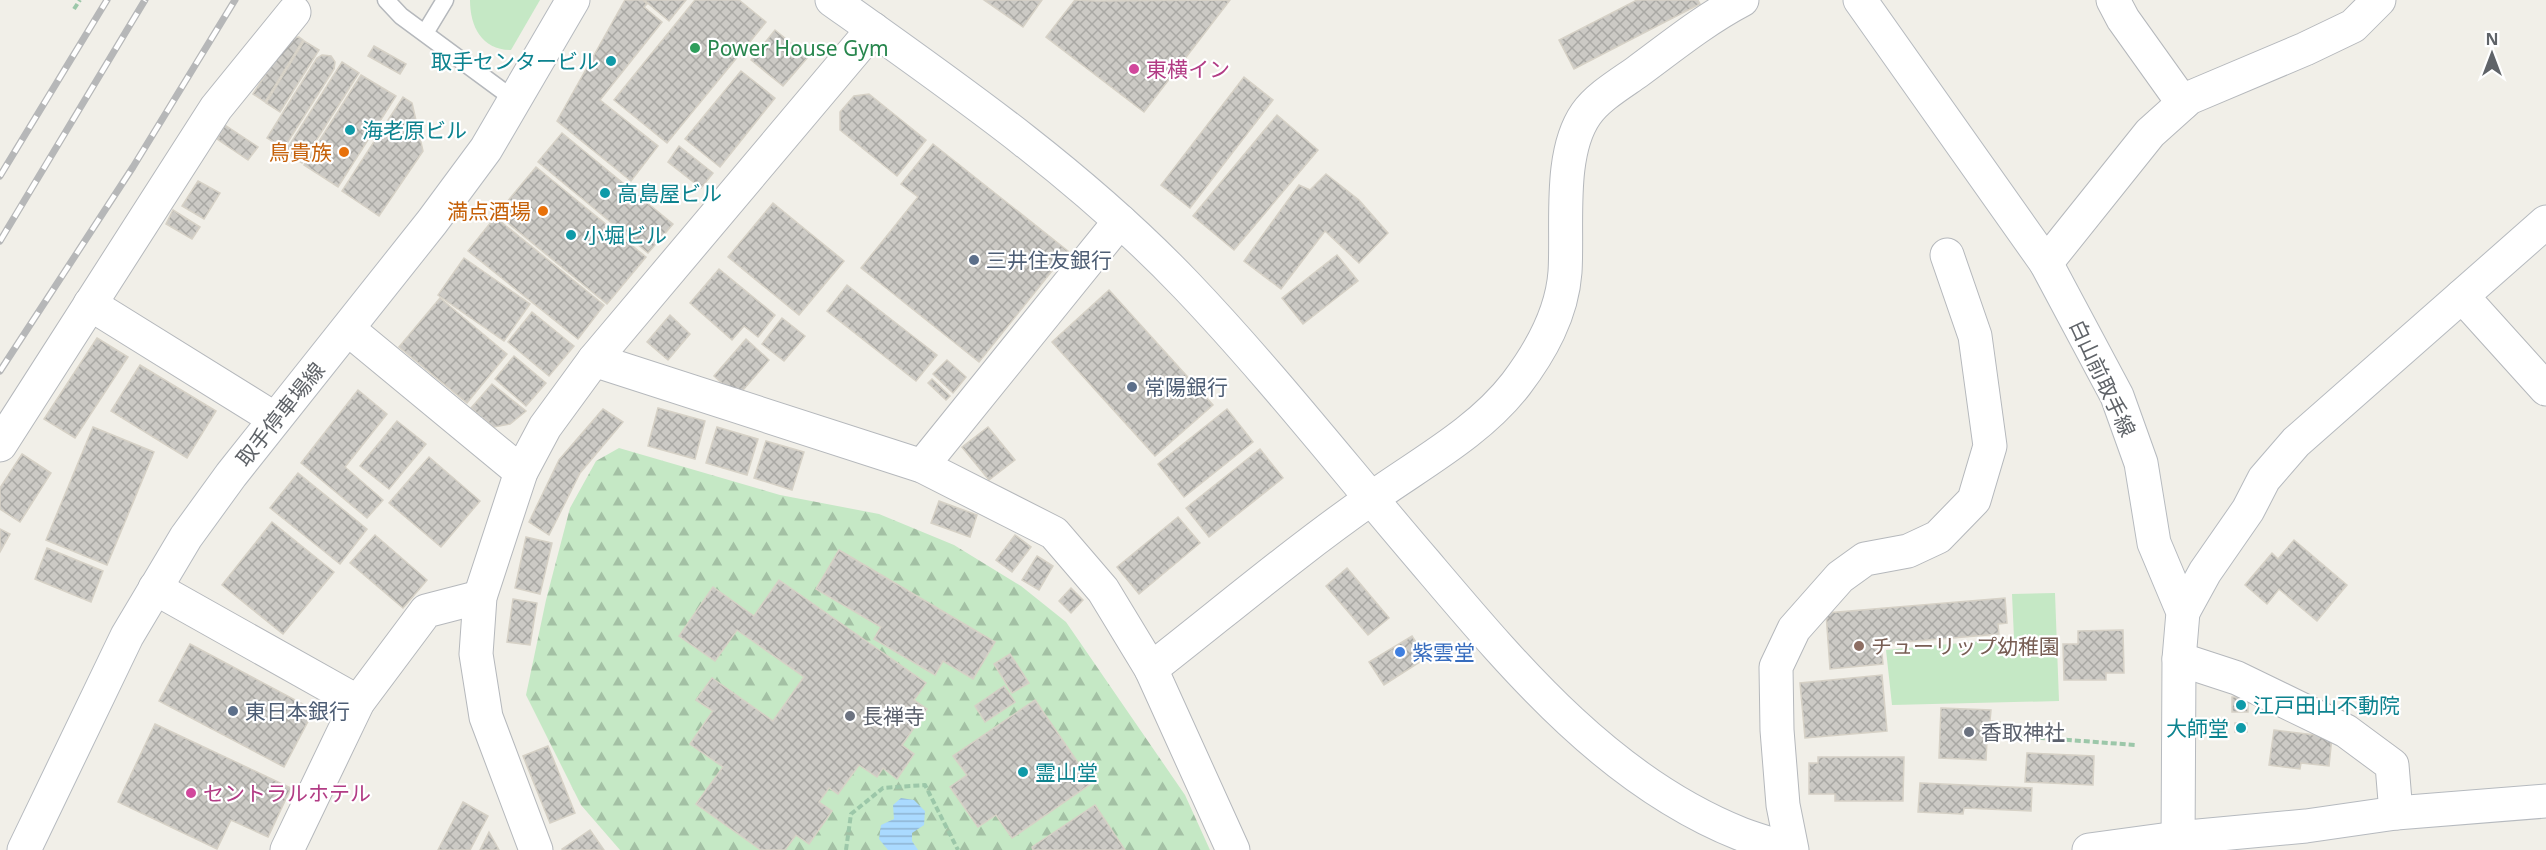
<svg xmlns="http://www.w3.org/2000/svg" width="2546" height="850" font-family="'Noto Sans','Noto Sans JP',sans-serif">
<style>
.grass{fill:#c5e8c5}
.forest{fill:url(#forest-firs)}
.water{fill:url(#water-rules)}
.building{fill:url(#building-cross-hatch);stroke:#d6d1c6;stroke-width:1.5}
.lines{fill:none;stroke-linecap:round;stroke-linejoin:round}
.lane-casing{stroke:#b5b8bc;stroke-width:19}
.street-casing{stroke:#b5b8bc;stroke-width:35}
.secondary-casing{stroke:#b6babf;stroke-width:35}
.path{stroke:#9cc7a9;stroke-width:4;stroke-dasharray:6 3;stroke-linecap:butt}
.lane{stroke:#fff;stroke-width:16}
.street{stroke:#fff;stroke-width:33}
.secondary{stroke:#fff;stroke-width:33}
.rail-casing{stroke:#b6b7b8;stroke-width:7}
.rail{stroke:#fff;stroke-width:4.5;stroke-dasharray:14;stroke-linecap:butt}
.leisure-dot{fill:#2e9e5b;stroke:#fff;stroke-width:2}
.culture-dot{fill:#0f9aa8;stroke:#fff;stroke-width:2}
.hotel-dot{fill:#d1479c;stroke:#fff;stroke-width:2}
.food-dot{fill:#e8710a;stroke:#fff;stroke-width:2}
.service-dot{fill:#5c6f8a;stroke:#fff;stroke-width:2}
.education-dot{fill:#8d6e63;stroke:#fff;stroke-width:2}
.shop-dot{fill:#3f7fe0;stroke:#fff;stroke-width:2}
.worship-dot{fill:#6b7280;stroke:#fff;stroke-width:2}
.labels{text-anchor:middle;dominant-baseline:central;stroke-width:4.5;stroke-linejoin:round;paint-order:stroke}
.leisure-label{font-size:21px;fill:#27864d;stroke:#fff;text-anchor:start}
.culture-label{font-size:21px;fill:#0d838f;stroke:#fff;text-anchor:start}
.hotel-label{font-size:21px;fill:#b23c85;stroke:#fff;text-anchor:start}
.food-label{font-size:21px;fill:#c56008;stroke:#fff;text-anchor:end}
.service-label{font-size:21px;fill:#4e5e75;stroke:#fff;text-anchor:start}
.street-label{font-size:21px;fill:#5f6368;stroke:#fff}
.education-label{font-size:21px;fill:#785e54;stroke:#fff;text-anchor:start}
.shop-label{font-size:21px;fill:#366cbe;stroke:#fff;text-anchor:start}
.worship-label{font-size:21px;fill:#5b616d;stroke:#fff;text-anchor:start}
</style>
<defs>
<pattern id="forest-firs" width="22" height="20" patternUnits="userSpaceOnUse" patternTransform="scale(1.5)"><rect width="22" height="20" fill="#c5e8c5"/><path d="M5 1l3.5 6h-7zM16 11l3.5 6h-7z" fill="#a3c0a4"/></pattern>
<pattern id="water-rules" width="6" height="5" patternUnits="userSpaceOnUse" patternTransform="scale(1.5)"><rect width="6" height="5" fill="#aadaff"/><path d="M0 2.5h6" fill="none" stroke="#8eb4d2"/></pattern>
<pattern id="building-cross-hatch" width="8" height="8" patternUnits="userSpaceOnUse" patternTransform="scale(1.5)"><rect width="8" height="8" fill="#cccac5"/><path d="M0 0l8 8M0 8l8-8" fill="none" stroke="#a9a8a4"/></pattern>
</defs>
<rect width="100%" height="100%" fill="#f1efe8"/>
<g class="grass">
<path d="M470,0H540L511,50C482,50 470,27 470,0Z"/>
<path d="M2055,593L2059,701L1892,705L1886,650L2014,638L2012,594Z"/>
</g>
<path class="forest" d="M619,448L780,495L879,514L954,545L1021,586L1066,622L1185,795L1210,850H620L581,805L526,695L546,600L570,508L596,461Z"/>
<path class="water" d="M901,798L914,800L925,811L924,825L912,833V841L918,850H888L879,839L881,825L894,819L893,805Z"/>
<g class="building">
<path d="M625,0H643L647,4L644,7L662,22L600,100L658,146L631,181L557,121Z"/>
<path d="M644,0H686L669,21Z"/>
<path d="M695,0H739L766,22L667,143L614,100Z"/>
<path d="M984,0H1042L1023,27Z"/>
<path d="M1075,0L1096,1L1230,0L1144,112L1046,37Z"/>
<path d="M1637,0H1698L1700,4L1574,69L1559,40Z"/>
<path d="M775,30L808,57L783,86L751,60Z"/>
<path d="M299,37L303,40L265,102L253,94L289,38Z"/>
<path d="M304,41L319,50L280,112L266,103Z"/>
<path d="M374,46L406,64L400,74L368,56Z"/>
<path d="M322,55L331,56L335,62L334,69L284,148L267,138L317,58Z"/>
<path d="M342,62L359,73L302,163L285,152Z"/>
<path d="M741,71L775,98L720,167L685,139Z"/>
<path d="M361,75L396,96L338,187L304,165Z"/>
<path d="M1244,77L1273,100L1190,208L1161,185Z"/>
<path d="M869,94L926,140L897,176L840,130V112L854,96Z"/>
<path d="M403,97L412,103L423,151L379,216L342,191Z"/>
<path d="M1277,115L1318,150L1234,250L1193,216Z"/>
<path d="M225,125L258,147L248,160L217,139Z"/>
<path d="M562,133L673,224L648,253L538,162Z"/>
<path d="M933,144L1068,251L979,362L861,268L918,197L901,184Z"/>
<path d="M679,146L713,173L701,188L668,162Z"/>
<path d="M536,167L646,257L607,304L497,214Z"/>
<path d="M1326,174L1359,200L1388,233L1359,263L1325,231L1281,289L1244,261L1299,185L1310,190Z"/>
<path d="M198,181L220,193L204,219L182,206Z"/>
<path d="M773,203L844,261L799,315L728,257Z"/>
<path d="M173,210L200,227L192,239L166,224Z"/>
<path d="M495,217L604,305L578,339L468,251Z"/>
<path d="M1337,255L1358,281L1303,324L1282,298Z"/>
<path d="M464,258L530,304L504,341L438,295Z"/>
<path d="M719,269L775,315L758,337L744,326L732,340L690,303Z"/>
<path d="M847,285L937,355L916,381L827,311Z"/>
<path d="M1109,290L1213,405L1155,456L1052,342Z"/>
<path d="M440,298L507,354L467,403L399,347Z"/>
<path d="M532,312L574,346L549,376L508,342Z"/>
<path d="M670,315L690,334L668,360L647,342Z"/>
<path d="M782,318L805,336L784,361L762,344Z"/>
<path d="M97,338L128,357L75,438L44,419Z"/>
<path d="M746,339L769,360L737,397L714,376Z"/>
<path d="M514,356L546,383L526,406L495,379Z"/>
<path d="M947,360L966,377L953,393L933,374Z"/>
<path d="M140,365L216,411L187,458L111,411Z"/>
<path d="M932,379L950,396L946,400L928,383Z"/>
<path d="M492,384L526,411L510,424L494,427L471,408Z"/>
<path d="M358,390L387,414L345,467L383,500L367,518L301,463Z"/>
<path d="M658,408L705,421L695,459L648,446Z"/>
<path d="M603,409L623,422L580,473L549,535L529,522L559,460Z"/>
<path d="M1227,409L1253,442L1184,497L1158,464Z"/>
<path d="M397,421L426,444L389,489L360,466Z"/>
<path d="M93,427L154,452L107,565L46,540Z"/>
<path d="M717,427L758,439L747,475L706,463Z"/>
<path d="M988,427L1015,460L989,480L962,447Z"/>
<path d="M766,441L804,452L792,490L754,478Z"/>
<path d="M1260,449L1283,478L1209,537L1186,508Z"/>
<path d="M22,454L51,473L20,522L0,509V488Z"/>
<path d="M429,457L480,501L441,547L389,503Z"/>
<path d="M298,473L367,529L340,564L270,508Z"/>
<path d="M939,501L977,515L970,537L931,523Z"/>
<path d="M1178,517L1200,543L1139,594L1117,567Z"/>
<path d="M272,522L334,572L283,634L222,585Z"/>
<path d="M0,529L10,534L0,552Z"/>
<path d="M375,535L427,580L403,608L350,563Z"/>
<path d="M1015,535L1031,547L1012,572L996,560Z"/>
<path d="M526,537L552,543L540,594L515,588Z"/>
<path d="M2294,540L2347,585L2317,621L2279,589L2267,604L2245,585L2272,553L2278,559Z"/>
<path d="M47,548L103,571L91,602L35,579Z"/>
<path d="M839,550L995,642L973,679L943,661L935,675L874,639L881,627L816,589Z"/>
<path d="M1037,556L1053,566L1039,590L1022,580Z"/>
<path d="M1347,568L1389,618L1368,635L1326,586Z"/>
<path d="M779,580L926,683L914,700L927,709L902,745L914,754L897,779L883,768L877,777L859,765L838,794L829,788L819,802L832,811L809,844L796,835L785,850H761L696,804L723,767L690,744L713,711L696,700L712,678L773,721L804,677L737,630L715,661L679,636L713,587L754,616Z"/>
<path d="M1071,588L1083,600L1071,613L1059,601Z"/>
<path d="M2005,598L2007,623L1998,624L1999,634L1881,644L1883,664L1830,669L1826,613Z"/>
<path d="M513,599L537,603L530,645L507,642Z"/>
<path d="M2123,630L2124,673H2106V680H2064L2063,644H2078V631Z"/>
<path d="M1412,636L1426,658L1384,685L1369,662Z"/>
<path d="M190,644L314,710L284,767L159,701Z"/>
<path d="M1010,654L1029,683L1012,693L994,664Z"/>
<path d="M1882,675L1887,731L1805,738L1800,683Z"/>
<path d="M1004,686L1015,702L985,722L975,706Z"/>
<rect x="2232" y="697" width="16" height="15"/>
<path d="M1035,700L1092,783L1012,838L996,815L978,827L950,787L967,775L953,756Z"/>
<path d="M1941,708L1991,710L1990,721L2000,722L1999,741L1987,740L1986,760L1939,758Z"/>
<rect x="2235" y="723" width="12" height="9"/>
<path d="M155,724L291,788L268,837L231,820L217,849L118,802Z"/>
<path d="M2274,730L2332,737L2329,766L2301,763L2300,769L2269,765Z"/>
<path d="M548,746L575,813L550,823L523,756Z"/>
<path d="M2027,753L2094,756L2093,785L2025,782Z"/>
<path d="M1818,757H1904L1903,801H1835V794H1809V763H1818Z"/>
<path d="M1920,783L2032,788L2031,811L1964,808L1963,814L1918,812Z"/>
<path d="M463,802L488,816L470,850H438Z"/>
<path d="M1095,805L1125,850H1033L1032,847Z"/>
<path d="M590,830L604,850H563L562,849Z"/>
<path d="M489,832L499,850H480Z"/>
</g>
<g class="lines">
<g class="lane-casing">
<g id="lane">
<path d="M386,0L401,16L515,100"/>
<path d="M425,33L445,0"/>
</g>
</g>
<g class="street-casing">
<g id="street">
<path d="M2113,0L2123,19L2183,103"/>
<path d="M2046,263L2150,133L2189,98L2305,49L2353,26L2379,0"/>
<path d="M2462,296L2546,389"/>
<path d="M90,304L275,419"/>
<path d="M348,329L521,472"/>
<path d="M594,360L922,466L1054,533L1103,590L1151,669L1233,850"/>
<path d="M0,445L216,108L294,12"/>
<path d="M922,466L1120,221"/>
<path d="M155,588L358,702"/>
<path d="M2179,659L2237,678L2346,731L2392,765L2396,813"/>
<path d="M1151,669C1224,612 1296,551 1372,498C1421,463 1479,432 1516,384C1541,351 1562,314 1565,272C1568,226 1558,154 1586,114C1598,97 1620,84 1637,72C1671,47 1704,20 1742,0"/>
<path d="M287,850L358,702L426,611L480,597"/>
<path d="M536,850L486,717L476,654L480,597L521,472L545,427L594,360L873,29"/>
<path d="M1792,850L1783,805L1777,730L1776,667L1794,629L1840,577L1865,559L1908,551L1938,537L1974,500L1990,446L1975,336L1947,255"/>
</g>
</g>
<g class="secondary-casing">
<g id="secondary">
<path d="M832,0C956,88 1081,175 1186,285C1270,373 1345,469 1424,561C1514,667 1608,781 1741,834C1757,840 1774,845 1791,850"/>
<path d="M1860,0L2046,263L2117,396L2141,463L2154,543L2183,612L2179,659L2178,850"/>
<path d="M2183,612L2205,572L2248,510L2264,479L2296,442L2546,222"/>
<path d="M24,850L127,636L186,537L231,475L432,222L486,149L573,0"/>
<path d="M2089,850L2177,838L2306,826L2396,813L2546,801"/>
</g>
</g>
<g class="path">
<path d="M74,9L80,0"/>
<path d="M2003,735L2135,745"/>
<path d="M846,850L851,814L883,788L925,785L958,850"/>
</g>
<use href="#lane" class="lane"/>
<use href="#street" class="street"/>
<use href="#secondary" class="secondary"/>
<g class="rail-casing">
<g id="rail">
<path d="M0,176L107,0"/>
<path d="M0,241L145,0"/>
<path d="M0,371L133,167L235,0"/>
</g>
</g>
<use href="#rail" class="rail"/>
</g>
<circle class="leisure-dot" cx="695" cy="48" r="6"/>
<g class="culture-dot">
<circle cx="611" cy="61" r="6"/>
<circle cx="350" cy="130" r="6"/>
<circle cx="605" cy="193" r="6"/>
<circle cx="571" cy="235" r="6"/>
<circle cx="2241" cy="705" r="6"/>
<circle cx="2241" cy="728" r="6"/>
<circle cx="1023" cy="772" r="6"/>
</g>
<g class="hotel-dot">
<circle cx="1134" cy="69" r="6"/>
<circle cx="191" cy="793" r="6"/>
</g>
<g class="food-dot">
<circle cx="344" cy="152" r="6"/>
<circle cx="543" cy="211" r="6"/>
</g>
<g class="service-dot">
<circle cx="974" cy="260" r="6"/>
<circle cx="1132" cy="387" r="6"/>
<circle cx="233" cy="711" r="6"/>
</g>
<circle class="education-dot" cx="1859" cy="646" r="6"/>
<circle class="shop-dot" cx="1400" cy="652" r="6"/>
<g class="worship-dot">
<circle cx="850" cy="716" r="6"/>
<circle cx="1969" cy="732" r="6"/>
</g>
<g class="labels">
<g class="leisure-label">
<text x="707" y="48">Power House Gym</text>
</g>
<g class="culture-label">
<text x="599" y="61" text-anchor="end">取手センタービル</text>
<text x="362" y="130">海老原ビル</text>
<text x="617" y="193">高島屋ビル</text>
<text x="583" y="235">小堀ビル</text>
<text x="2253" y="705">江戸田山不動院</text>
<text x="2229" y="728" text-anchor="end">大師堂</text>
<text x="1035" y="772">霊山堂</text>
</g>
<g class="hotel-label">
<text x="1146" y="69">東横イン</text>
<text x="203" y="793">セントラルホテル</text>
</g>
<g class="food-label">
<text x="332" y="152">鳥貴族</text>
<text x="531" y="211">満点酒場</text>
</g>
<g class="service-label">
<text x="986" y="260">三井住友銀行</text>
<text x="1144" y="387">常陽銀行</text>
<text x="245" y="711">東日本銀行</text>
</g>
<g class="street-label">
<text transform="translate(2103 378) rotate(65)">白山前取手線</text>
<text transform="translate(280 414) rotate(-51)">取手停車場線</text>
</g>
<g class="education-label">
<text x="1871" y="646">チューリップ幼稚園</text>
</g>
<g class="shop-label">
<text x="1412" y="652">紫雲堂</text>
</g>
<g class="worship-label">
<text x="862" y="716">長禅寺</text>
<text x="1981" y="732">香取神社</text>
</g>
</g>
<g transform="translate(2492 54)" stroke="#ffffff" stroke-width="4.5" paint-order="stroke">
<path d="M0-4.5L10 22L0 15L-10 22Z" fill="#5f6368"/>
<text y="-9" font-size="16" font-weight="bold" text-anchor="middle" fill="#5f6368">N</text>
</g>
</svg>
